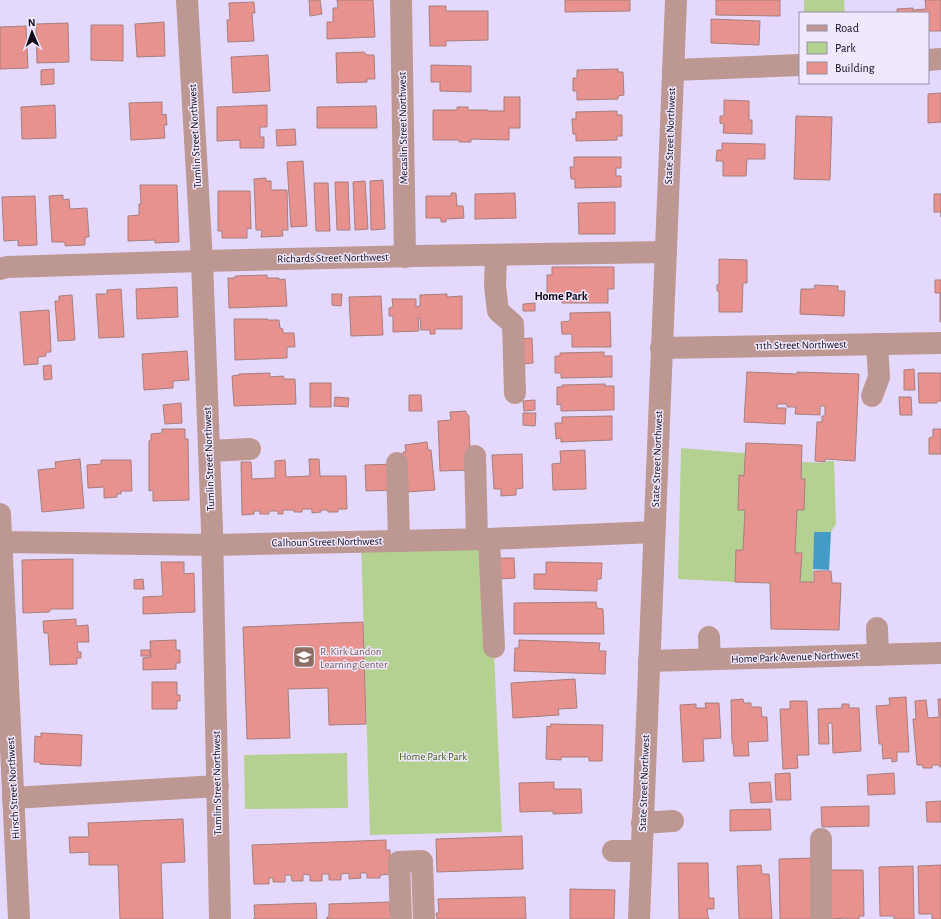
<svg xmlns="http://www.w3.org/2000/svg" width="941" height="919" font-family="'Alegreya Sans',sans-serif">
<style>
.green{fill:#b5d192}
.water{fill:#449cc6}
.building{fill:#e8928f;stroke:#a67e7c}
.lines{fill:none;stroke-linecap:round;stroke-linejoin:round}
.minor{stroke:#bd9792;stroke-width:22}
.labels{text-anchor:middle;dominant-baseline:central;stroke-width:3;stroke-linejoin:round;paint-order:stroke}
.street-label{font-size:11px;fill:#100b17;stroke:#f0e8fe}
.education-label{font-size:11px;fill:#785e54;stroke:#f0e8fe;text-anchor:start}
.park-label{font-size:11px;fill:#415c0c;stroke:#f0e8fe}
.neighbourhood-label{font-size:12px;font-weight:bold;fill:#100b17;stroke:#f0e8fe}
</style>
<rect width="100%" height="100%" fill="#e4d9fc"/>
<g class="green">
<path d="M804,0H844L845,13H804Z"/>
<path d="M681,448L742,453L746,452L744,476L739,475L738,509L745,510L743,550H736L735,582L678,579Z"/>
<path d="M826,461H834L836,524L831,532H814L813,569V582H800L802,553H795L797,510L804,509L805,480L801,479L802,462L825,463Z"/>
<path d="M489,539L502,832L370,835L361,541Z"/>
<path d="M347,753L348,808L245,809L244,755Z"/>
</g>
<path class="water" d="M814,532H831L829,570L813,569Z"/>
<g class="building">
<path d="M309,0H320L322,14L310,16Z"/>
<path d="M337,0H373L375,37L327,39V22H333V8H338Z"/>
<path d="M565,0H630V11L565,12Z"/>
<path d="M716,0H780V16L716,15Z"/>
<path d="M925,0H941V31H928V13H897V9L913,8V10L926,9Z"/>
<path d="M254,2L255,13H252L254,41L228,42L227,20H230L229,3Z"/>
<path d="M429,6H446V11H488V40L446,41V46H430Z"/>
<path d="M711,19L760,21L759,45L711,43Z"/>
<path d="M164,22L165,56L137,57L135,24Z"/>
<path d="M68,23L69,62L37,63L36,24Z"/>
<path d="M91,25H123V61L91,60Z"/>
<path d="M26,26L28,68L0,69V27Z"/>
<path d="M364,52L367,55H374L375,79H367V82L337,83L336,53Z"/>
<path d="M268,55L270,91L233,93L231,57Z"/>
<path d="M431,65L471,66V92L440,91V82H431Z"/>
<path d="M54,69V84L41,85V70Z"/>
<path d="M618,69V72H623L624,95L618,96V99L577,100V91H573V78H577V70Z"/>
<path d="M941,93V122L928,123V94Z"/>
<path d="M504,97H520V128H509V140L471,139V142H459V140H433V110H457V107H468V110H488V111H504Z"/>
<path d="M724,100L749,101V120H752V134L723,133L724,124L720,123V116H724Z"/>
<path d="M162,102V115L166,114L167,125H164L165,138L131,140L129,103Z"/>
<path d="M55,105L56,138L22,139L21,107Z"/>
<path d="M267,105V127H260V137H264V148H240V140L217,141V107Z"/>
<path d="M376,106L377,128H317V107Z"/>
<path d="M617,111V115H622V136H617V140L576,141V134H573L572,119H576V112Z"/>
<path d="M796,116L832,117L830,180L794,179Z"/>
<path d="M295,129L296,145L277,146L276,130Z"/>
<path d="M722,143L765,144V159H747L746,176H723V161H716L717,150H722Z"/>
<path d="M574,157H621V168H616V176H621V187L575,188V179H571L570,167H574Z"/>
<path d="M303,161L307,226L291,227L287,162Z"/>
<path d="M266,178V181H271V190H287L288,230H282L283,236L261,237L262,230H256L254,179Z"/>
<path d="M383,180L385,229L371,230L370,181Z"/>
<path d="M365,181L368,229L355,230L353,182Z"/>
<path d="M335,182H348L350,230H337Z"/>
<path d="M314,183H328L330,231H316Z"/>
<path d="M140,185H177L179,242L155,243V240L128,241V216L139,215V204H141Z"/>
<path d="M218,191H250L251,229L247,228V238H222V231H218Z"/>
<path d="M451,193H456L457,206H463L464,218L446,219V222H441V218H426V196H451Z"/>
<path d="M515,193L516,218L475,219V194Z"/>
<path d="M934,194H941V217V212H934Z"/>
<path d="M63,195V200L69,199L70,209L87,208L89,237H85V245L65,246V242H52L49,196Z"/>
<path d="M35,196L37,245L18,246V240L4,241L2,197Z"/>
<path d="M615,202V234H579L578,203Z"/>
<path d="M719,259L747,260V283H743L742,312H719V291H717V285L719,284Z"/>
<path d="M552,267H614V289H608V303H562V295H547V275H552Z"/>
<path d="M267,275V278H279V280L285,279L287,306L229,308L228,278H235V276Z"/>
<path d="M935,280H941V322H940V293H935Z"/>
<path d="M815,285L838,286V291H845L844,316L800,314L801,289H814Z"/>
<path d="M177,287L178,317L137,319L136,289Z"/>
<path d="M121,289L124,337L99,338L96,294H107V290Z"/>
<path d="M332,294H342L341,306L332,305Z"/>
<path d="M447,294V297L462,296V329H435V334H430V330H421L420,318H418L419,331L393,332V316H389V308L393,307L392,299H416V307L420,306V295Z"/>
<path d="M72,295L75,340L58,341L55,301H59V296Z"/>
<path d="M381,296L383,335L351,336L349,297Z"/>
<path d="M535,303V311H523V304Z"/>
<path d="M49,310L51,352H46V356L38,357V364L24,365L20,312Z"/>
<path d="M610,312L611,347H572V334H562L561,322L570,321V313Z"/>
<path d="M234,319H267L268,320H279L280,328L283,329V333H294L295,347H287V358L235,360Z"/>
<path d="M532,338L533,363L522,364L521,339Z"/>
<path d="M187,351L189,380L173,381V388L144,390L142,354Z"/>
<path d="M604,352V356H612V377L561,378V373H555V356H560V353Z"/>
<path d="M51,365L52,379L44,380L43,366Z"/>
<path d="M914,369L915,390H904V370Z"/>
<path d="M747,372L797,374V372L859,374L855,461L825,459V462L815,461L817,422H822V416H825V406H820V415L795,414L796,407H787V404H777V408H786L785,424L744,422Z"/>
<path d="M270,373V377L283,376L284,379H295L296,404L234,406L232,376L239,375V374Z"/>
<path d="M918,373H941V401H937V403H919Z"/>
<rect x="310" y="383" width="21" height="24"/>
<path d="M605,384V386H614V410L561,411V404L557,405V387H562V385Z"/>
<path d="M409,395H421L422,411H409Z"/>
<path d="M335,397L349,398L348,407L334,406Z"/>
<path d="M899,397H911L912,415H900Z"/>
<path d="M535,400V410L524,411L523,401Z"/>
<path d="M181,403L182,423L165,424L163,405Z"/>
<path d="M466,411V413L469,416V425L471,470L440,471L438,421L451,420L450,412Z"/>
<path d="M523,413H536L535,426L523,425Z"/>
<path d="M612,416V440L561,442V438L556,439L555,423H562V417Z"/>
<path d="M162,429H185V439H188L189,500L153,501V490L149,491V441L151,440V434L162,433Z"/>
<path d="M933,429H941V454H929V438L933,437Z"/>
<path d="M427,442L428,450H431L435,490L407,492L403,452H406L405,445Z"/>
<path d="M746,443L802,445L801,479H805L804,510H797L795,553H802L800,582H814V571H831L832,583H841L839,630L771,629L770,583L735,582L736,550H743L745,510H738L739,475L744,476Z"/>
<path d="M585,450L586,489L553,490L552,464L561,463L560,451Z"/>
<path d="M522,454L523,488L516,489V495L501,496V489H494L492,455Z"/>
<path d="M80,459L84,508L42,512L38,470L56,468L55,462Z"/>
<path d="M309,459H319L320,476H346L347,509H338V512H328V510H321V512L312,513V509H302V512H294V510H283V514H278V511H269V514H260V511H254V514L242,515L241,462H251L252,479L275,478V461L285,460L286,477L310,476Z"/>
<path d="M101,460H131L132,491H121V494H117V497L104,498V487L88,488L87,465L101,464Z"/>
<path d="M394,464L395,490L366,491L365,465Z"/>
<path d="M498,558H514L515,578L499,579Z"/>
<path d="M73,559V609H51L49,612L23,613L22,560Z"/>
<path d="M161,562H184V574L194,573L195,612L143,614V597L163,596Z"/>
<path d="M546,562L602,563L601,579H597V591L534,589V574H546Z"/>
<path d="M143,579L144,589H134V580Z"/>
<path d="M596,602L597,608L603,609L604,634H514V603Z"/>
<path d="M76,619V626L88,625L89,642H77L78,652H81V658H77V664L50,665L48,633H44L43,621Z"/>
<path d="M363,622L366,724L329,725L328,688L288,689L290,738L247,739L243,627Z"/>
<path d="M176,640V650H180V663H176V669L143,670V658L151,657L150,641Z"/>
<path d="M519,640L600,643L599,651H606L605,674L514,671L515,648H519Z"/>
<rect x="141" y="650" width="9" height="6"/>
<path d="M575,679L577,708L558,709L559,715L513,718L511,683Z"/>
<path d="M152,682H177V695H180V701H177V709H152Z"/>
<path d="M906,697L909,752H897V761L892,762V758L883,759L882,744H879L876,706L890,705L889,698Z"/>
<path d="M743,699L744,703H751V707H761L762,717H767L768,741L748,742L749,756H734L733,743H732L731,700Z"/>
<path d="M938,699H941V767H940L939,765H932V768H923V765H917L913,719H916L915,701L926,700L928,718L939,717Z"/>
<path d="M790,701H807L809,755H797L798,768L783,769L780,709H790Z"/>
<path d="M705,703H719L721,738L703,739L704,761L683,762L680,705L696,704V708H706Z"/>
<path d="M842,704H849V708H859L861,751L833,753L832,723H828L829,744H819L818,709L842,708Z"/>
<path d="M551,724L603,725L602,761H589V757H561V760L546,759L547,726L550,727Z"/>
<path d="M41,733L82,735L81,766L40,764V762H34L35,736L41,737Z"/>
<path d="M790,773L791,800H776L775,774Z"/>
<path d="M894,773L895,794L868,795L867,775Z"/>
<path d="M554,782V789H581L582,813L553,814V811L520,812L519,783Z"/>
<path d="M770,782L772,802L751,803L749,783Z"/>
<path d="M941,801V822H927L926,802Z"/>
<path d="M869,806V826L822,827L821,807Z"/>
<path d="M770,809L771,830L730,831V810Z"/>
<path d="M183,819L185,862L161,863L163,919H120L118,865H89V852L70,853L69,837H89L88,823Z"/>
<path d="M522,836L523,869L437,872L436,839Z"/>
<path d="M386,840V850H390L391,874L380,875V878H367V873H360L361,878L349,879V873L341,874V880H329V874H322V881H310V875L303,874V881H292L291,875H285V882H273V878H269V884H254L252,845Z"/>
<path d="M813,858L815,919H780L779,859Z"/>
<path d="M678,863H708L709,898H714V909H707L708,917L709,918V919H679Z"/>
<path d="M761,865L762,874H769L772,919H739L737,866Z"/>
<path d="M941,865V919H932V914H919L918,866Z"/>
<path d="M913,866L914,919H894V916H880L879,867Z"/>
<path d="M829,870H863L864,916H859V919H847V918L830,919Z"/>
<path d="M570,889L615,890L614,919H570Z"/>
<path d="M525,897L526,919H437L436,913H439L438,899Z"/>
<path d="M389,902L391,919H327V917H329V904Z"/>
<path d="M316,903L317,919H253H255L254,905Z"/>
</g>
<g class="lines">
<g class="minor">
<path d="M187,0L202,261L212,530L220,919"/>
<path d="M401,0L405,257"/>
<path d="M928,60L941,59"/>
<path d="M673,70L800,65"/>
<path d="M496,255L495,286L498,311L513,324L515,393"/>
<path d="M0,269L7,267L202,261L415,256L666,252"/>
<path d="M661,348L941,343"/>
<path d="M872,396L879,377L877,344"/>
<path d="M209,451L250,449"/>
<path d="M475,456L477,539"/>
<path d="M397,463L399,541"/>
<path d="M0,514L19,919"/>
<path d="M489,539L494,647"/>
<path d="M0,542L213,545L489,539L654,532"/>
<path d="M877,628L878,655"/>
<path d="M709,637L710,659"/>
<path d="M649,661L941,653"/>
<path d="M13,798L218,786"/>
<path d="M642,823L673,821"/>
<path d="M613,851H641"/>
<path d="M401,919L399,862L422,861L424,919"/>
<path d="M639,919L676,0"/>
<path d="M821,919V839"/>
</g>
</g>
<defs>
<g id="school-square" transform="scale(1.15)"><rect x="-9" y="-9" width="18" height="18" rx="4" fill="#8d6e63" stroke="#f0e8fe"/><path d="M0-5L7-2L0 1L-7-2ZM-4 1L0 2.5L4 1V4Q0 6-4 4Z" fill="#fff"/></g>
</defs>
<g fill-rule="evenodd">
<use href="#school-square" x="304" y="657"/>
</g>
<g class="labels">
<g class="street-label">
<text transform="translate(403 128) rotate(-91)">Mecaslin Street Northwest</text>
<text transform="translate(195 136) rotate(-93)">Tumlin Street Northwest</text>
<text transform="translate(670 136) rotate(-88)">State Street Northwest</text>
<text transform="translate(333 258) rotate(-1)">Richards Street Northwest</text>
<text transform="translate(801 345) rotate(-1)">11th Street Northwest</text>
<text transform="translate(209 459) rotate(-92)">Tumlin Street Northwest</text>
<text transform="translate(657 459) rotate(-88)">State Street Northwest</text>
<text transform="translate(327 542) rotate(-1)">Calhoun Street Northwest</text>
<text transform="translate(795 657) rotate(-2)">Home Park Avenue Northwest</text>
<text transform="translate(217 783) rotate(-91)">Tumlin Street Northwest</text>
<text transform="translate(644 783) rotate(-88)">State Street Northwest</text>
<text transform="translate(13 788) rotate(-93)">Hirsch Street Northwest</text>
</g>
<g class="education-label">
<text x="320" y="651">R. Kirk Landon<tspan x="320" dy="13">Learning Center</tspan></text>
</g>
<g class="park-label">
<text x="433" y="756">Home Park Park</text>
</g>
<g class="neighbourhood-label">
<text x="561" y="296">Home Park</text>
</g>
</g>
<rect x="799" y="12" width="130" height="72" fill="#f0e8fe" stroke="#9690a2"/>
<rect x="807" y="25" width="20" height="6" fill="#bd9792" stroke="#9690a2"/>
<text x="835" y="32" font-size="12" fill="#100b17">Road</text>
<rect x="807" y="42" width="20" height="12" fill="#b5d192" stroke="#9690a2"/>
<text x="835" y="52" font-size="12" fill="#100b17">Park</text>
<rect x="807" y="62" width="20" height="12" fill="#e8928f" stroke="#9690a2"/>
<text x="835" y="72" font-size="12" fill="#100b17">Building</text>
<g transform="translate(32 32) rotate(358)" stroke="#f0e8fe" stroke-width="3" paint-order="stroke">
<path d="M0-3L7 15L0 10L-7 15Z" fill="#100b17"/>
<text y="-6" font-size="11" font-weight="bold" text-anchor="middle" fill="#100b17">N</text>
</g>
</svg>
